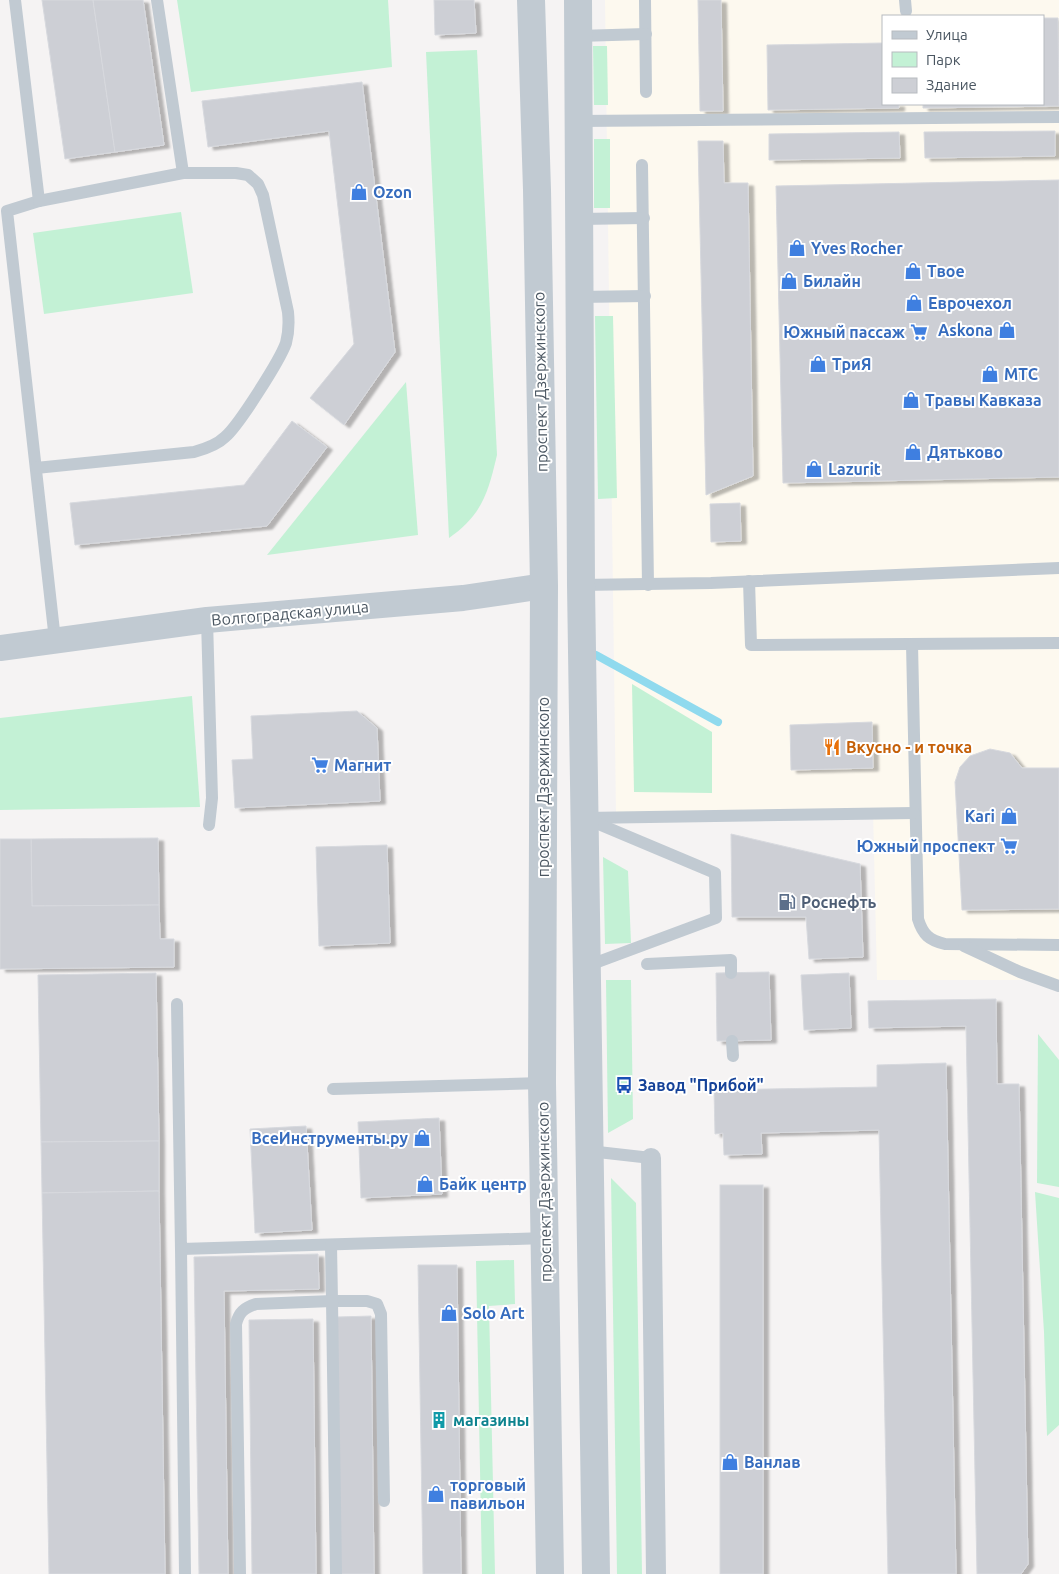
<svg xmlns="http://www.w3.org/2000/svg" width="1059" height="1574" font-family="Ubuntu,sans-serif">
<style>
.commercial{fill:#fdf9ef;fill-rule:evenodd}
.green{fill:#c3f1d5}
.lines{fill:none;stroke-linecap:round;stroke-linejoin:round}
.stream{stroke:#90daee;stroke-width:8}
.building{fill:#cdcfd5;stroke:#d7d9de;filter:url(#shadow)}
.service{stroke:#c1cad2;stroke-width:12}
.pedestrian{stroke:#c1cad2;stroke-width:20}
.minor{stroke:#c1cad2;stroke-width:26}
.tertiary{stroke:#c1cad2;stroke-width:28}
.labels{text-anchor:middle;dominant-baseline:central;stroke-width:4;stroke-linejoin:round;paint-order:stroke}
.shop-label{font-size:16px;font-weight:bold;fill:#366cbe;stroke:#fff;text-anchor:start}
.street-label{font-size:16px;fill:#4a5661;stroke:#fff}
.food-label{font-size:16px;font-weight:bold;fill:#c56008;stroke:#fff;text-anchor:start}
.service-label{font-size:16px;font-weight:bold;fill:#4e5e75;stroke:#fff;text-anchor:start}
.transit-label{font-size:16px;font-weight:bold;fill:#164399;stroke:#fff;text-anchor:start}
.culture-label{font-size:16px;font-weight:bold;fill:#0d838f;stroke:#fff;text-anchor:start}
</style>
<defs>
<filter id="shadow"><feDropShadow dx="5.5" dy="3" stdDeviation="1" flood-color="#0004"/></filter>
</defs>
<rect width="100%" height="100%" fill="#f5f3f3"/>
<path class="commercial" d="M605,0H1059V980H877L873,810L616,815ZM883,16H1043V104H883Z"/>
<g class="green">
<path d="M177,0H388L392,67L191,92Z"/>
<path d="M593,46H607L608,105H594Z"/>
<path d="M477,50L497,455C488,493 482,515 449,538L426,52Z"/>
<rect x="594" y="139" width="16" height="69"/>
<path d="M181,212L193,293L44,314L33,233Z"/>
<path d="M595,316H613L617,498L598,499Z"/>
<path d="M406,382L418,535L267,555Z"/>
<path d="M632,684L712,732V793L634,792Z"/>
<path d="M192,696L200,807L0,810V718Z"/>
<path d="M603,857L628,871L631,943L605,944Z"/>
<path d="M606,980H631L633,1119L608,1133Z"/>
<path d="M1038,1034L1059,1060V1187L1037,1183Z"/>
<path d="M611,1178L636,1203L642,1574H617Z"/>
<path d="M1035,1192L1059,1198V1425L1047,1436L1044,1332Z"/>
<path d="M514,1260L515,1304L489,1306L495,1574H482L476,1261Z"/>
</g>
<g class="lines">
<path class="stream" d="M596,655L718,722"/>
</g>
<g class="building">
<path d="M42,0H93L115,152L65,159Z"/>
<path d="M93,0H143L164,145L115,152Z"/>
<path d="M434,0H474L476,33L435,35Z"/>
<path d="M698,0H721L723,111H700Z"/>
<path d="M1043,18H1058L1059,106L923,108V104H1043Z"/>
<path d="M883,43V104H899V108L768,110L767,45Z"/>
<path d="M362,82L395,352L344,425L310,398L354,344L329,131L208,147L202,101Z"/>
<path d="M1055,131V156L925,158L924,132Z"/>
<path d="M899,132L900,158L769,160V134Z"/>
<path d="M698,141H723L724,183H748L753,476L706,495Z"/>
<path d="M1059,180V477L783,483L776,186Z"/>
<path d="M292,421L327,447L267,526L75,545L70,503L244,485Z"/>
<path d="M740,503L741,541L711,542L710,504Z"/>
<path d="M357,711L377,728L380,801L235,808L232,760L253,759L251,716Z"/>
<path d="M872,722L873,768L791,770L790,725Z"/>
<path d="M990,749L1010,753L1022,768H1059V909L962,910L955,782L960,767L970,756Z"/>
<path d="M731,834L860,864L863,957L809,959L806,917H732Z"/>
<path d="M158,838L159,905L32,906L31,839Z"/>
<path d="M0,839H31L32,906L159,905L160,939H174V967L0,969Z"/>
<path d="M387,845L390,943L319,946L316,847Z"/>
<path d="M769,972L771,1040L717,1041L716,973Z"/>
<path d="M156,973L159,1141L41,1142L38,975Z"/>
<path d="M849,973L851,1028L804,1030L801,975Z"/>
<path d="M996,999L997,1084H1019L1028,1564L1021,1574H977L966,1026L869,1028L868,1001Z"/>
<path d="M946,1063L956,1574H888L879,1130L761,1133L762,1154L724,1155L723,1133L715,1134L714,1090L877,1087V1065Z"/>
<path d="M439,1118L442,1194L361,1198L358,1122Z"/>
<path d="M306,1126L312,1230L255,1233L250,1129Z"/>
<path d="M159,1141V1191L42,1193L41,1142Z"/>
<rect x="720" y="1185" width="43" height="389"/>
<path d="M159,1191L165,1574H49L42,1193Z"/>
<path d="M318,1254L319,1289L224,1291L228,1574H199L194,1257Z"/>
<path d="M418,1265H457L461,1574H423Z"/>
<path d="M371,1316L374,1574H340L337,1317Z"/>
<path d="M313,1319L316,1574H252L249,1320Z"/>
</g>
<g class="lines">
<g class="service">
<path d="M15,0L39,201L7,211L55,640"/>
<path d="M157,0L183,173"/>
<path d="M645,0L646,92"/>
<path d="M905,0L906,11"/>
<path d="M578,36L646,34"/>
<path d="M578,121L1059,117"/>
<path d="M642,165L648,585"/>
<path d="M579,219L644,218"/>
<path d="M579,297L645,296"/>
<path d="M36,468L194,452C205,449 217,445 225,437C239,425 280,360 286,343C289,332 289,322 288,312L263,195L258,184L248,175L236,173H183L39,201"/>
<path d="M749,581L751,645L1059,643"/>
<path d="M581,585L711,583L1059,568"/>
<path d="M207,620L212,798L209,825"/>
<path d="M912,644L918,919C923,935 929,940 945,944L1059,945"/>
<path d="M584,818L914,813"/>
<path d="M964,946L1020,972L1059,986"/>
<path d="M647,964L731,960V973"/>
<path d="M587,966L716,918L715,873L589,820"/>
<path d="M177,1004L181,1249L546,1238"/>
<path d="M732,1041L733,1056"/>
<path d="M333,1089L542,1083"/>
<path d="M589,1151L651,1158"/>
<path d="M331,1245L332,1301H367L377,1304L381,1314L384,1501"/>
<path d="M181,1249L185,1574"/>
<path d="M240,1574L236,1324C239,1312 244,1308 256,1304L332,1301L336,1574"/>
</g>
<path class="pedestrian" d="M651,1158L656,1574"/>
<path class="minor" d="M0,648L207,620L463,598L544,586"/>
<g class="tertiary">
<path d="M531,0L537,190L544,586L542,1083L550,1574"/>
<path d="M578,0L581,585L596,1574"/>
</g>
</g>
<defs>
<g id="shop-bare" transform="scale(1.35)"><path d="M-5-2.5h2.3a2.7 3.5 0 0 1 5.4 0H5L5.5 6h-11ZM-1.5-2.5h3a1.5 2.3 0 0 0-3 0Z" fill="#3f7fe0" stroke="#fff" stroke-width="2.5" paint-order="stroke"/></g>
<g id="supermarket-bare" transform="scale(1.35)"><path d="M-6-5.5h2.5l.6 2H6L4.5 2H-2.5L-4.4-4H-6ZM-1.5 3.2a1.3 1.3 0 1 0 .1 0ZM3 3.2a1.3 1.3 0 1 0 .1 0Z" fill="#3f7fe0" stroke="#fff" stroke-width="2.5" paint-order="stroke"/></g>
<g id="restaurant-bare" transform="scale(1.35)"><path d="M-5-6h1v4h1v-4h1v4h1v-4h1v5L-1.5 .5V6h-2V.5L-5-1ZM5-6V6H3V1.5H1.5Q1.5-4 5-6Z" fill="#e8710a" stroke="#fff" stroke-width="2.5" paint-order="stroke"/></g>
<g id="fuel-bare" transform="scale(1.35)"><path d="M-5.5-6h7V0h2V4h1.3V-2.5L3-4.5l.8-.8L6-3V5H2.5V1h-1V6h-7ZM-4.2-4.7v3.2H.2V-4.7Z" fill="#5c6f8a" stroke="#fff" stroke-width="2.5" paint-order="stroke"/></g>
<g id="bus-bare" transform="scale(1.35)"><path d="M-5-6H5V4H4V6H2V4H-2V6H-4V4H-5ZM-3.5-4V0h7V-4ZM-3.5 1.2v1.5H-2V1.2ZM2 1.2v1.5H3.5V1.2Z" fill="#1a4fb4" stroke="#fff" stroke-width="2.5" paint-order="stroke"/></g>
<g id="building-bare" transform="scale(1.35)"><path d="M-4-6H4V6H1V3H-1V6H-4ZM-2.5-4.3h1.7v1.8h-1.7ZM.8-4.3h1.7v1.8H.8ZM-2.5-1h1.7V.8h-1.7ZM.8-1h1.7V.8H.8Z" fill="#0f9aa8" stroke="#fff" stroke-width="2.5" paint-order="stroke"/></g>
</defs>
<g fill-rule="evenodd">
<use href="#shop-bare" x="359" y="192"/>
<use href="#shop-bare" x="797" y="248"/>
<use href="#shop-bare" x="913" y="271"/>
<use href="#shop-bare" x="789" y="281"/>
<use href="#shop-bare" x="914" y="303"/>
<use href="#shop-bare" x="1007" y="330"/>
<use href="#supermarket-bare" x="919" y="332"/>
<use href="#shop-bare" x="818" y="364"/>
<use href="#shop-bare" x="990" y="374"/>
<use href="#shop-bare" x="911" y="400"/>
<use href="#shop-bare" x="913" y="452"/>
<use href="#shop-bare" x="814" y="469"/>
<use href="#restaurant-bare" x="832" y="747"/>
<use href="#supermarket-bare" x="320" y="765"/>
<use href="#shop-bare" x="1009" y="816"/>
<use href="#supermarket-bare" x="1009" y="846"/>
<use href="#fuel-bare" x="787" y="902"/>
<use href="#bus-bare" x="624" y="1085"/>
<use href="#shop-bare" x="422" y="1138"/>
<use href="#shop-bare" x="425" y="1184"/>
<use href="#shop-bare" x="449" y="1313"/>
<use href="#building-bare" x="439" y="1420"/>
<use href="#shop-bare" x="730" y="1462"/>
<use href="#shop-bare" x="436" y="1494"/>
</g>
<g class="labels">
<g class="shop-label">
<text x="373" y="192">Ozon</text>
<text x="811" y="248">Yves Rocher</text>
<text x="927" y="271">Твое</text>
<text x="803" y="281">Билайн</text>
<text x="928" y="303">Еврочехол</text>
<text x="993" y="330" text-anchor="end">Askona</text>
<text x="905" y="332" text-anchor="end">Южный пассаж</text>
<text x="832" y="364">ТриЯ</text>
<text x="1004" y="374">МТС</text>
<text x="925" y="400">Травы Кавказа</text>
<text x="927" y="452">Дятьково</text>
<text x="828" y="469">Lazurit</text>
<text x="334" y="765">Магнит</text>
<text x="995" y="816" text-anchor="end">Kari</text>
<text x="995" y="846" text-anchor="end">Южный проспект</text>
<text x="408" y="1138" text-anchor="end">ВсеИнструменты.ру</text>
<text x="439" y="1184">Байк центр</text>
<text x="463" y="1313">Solo Art</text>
<text x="744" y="1462">Ванлав</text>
<text x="450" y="1485">торговый<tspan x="450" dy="18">павильон</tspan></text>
</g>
<g class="street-label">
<text transform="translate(540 382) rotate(-91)">проспект Дзержинского</text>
<text transform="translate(290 613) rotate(-5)">Волгоградская улица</text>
<text transform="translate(543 787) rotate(-90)">проспект Дзержинского</text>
<text transform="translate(544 1192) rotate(-91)">проспект Дзержинского</text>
</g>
<g class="food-label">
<text x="846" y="747">Вкусно - и точка</text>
</g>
<g class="service-label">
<text x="801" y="902">Роснефть</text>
</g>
<g class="transit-label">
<text x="638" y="1085">Завод "Прибой"</text>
</g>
<g class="culture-label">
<text x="453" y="1420">магазины</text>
</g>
</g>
<rect x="882" y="15" width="162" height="90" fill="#ffffff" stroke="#b7bbc0"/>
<rect x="892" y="31" width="25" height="8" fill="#c1cad2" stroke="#b7bbc0"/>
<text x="926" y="40" font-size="15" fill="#4a5661">Улица</text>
<rect x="892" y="52" width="25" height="15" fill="#c3f1d5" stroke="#b7bbc0"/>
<text x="926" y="65" font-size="15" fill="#4a5661">Парк</text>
<rect x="892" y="78" width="25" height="15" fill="#cdcfd5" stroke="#b7bbc0"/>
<text x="926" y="90" font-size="15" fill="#4a5661">Здание</text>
</svg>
